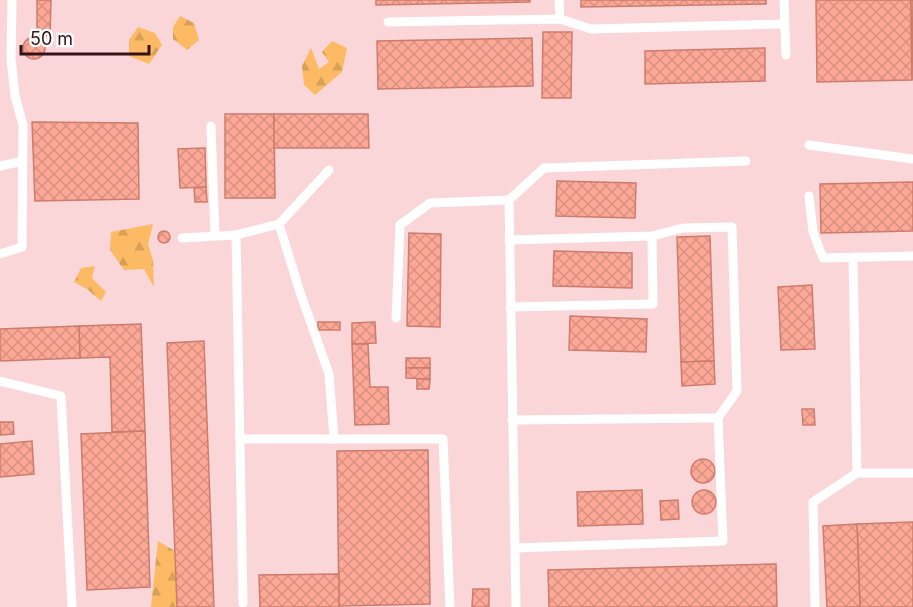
<svg xmlns="http://www.w3.org/2000/svg" width="913" height="607" font-family="Inter,sans-serif">
<style>
.forest{fill:url(#forest-firs)}
.building{fill:url(#building-cross-hatch);stroke:#cd7c6c;stroke-width:1.5}
.lines{fill:none;stroke-linecap:round;stroke-linejoin:round}
.service{stroke:#fff;stroke-width:9}
</style>
<defs>
<pattern id="forest-firs" width="22" height="20" patternUnits="userSpaceOnUse" patternTransform="scale(1.5)"><rect width="22" height="20" fill="#fcba64"/><path d="M5 1l3.5 6h-7zM16 11l3.5 6h-7z" fill="#d89f56"/></pattern>
<pattern id="building-cross-hatch" width="8" height="8" patternUnits="userSpaceOnUse" patternTransform="scale(1.5)"><rect width="8" height="8" fill="#fda897"/><path d="M0 0l8 8M0 8l8-8" fill="none" stroke="#d99081"/></pattern>
</defs>
<rect width="100%" height="100%" fill="#fbd6d9"/>
<g class="forest">
<path d="M180,16L194,23L199,40L187,50L173,39V27Z"/>
<path d="M138,27L155,33L162,45L149,64L129,56V40Z"/>
<path d="M332,41L347,48L342,72L315,95L304,85L302,66L311,48L319,69L329,62L322,52Z"/>
<path d="M153,224L148,244L153,260L154,287L144,269L124,270L110,250L111,232Z"/>
<path d="M95,266L92,278L106,292L101,301L87,289L74,282L81,268Z"/>
<path d="M158,541L175,551L177,607H151Z"/>
</g>
<g class="building">
<path d="M37,0H51L50,36H37Z"/>
<path d="M376,0H530V2L376,5Z"/>
<path d="M581,0H766V4L581,7Z"/>
<path d="M816,0H911L912,80L817,82Z"/>
<path d="M911,0H913L912,80Z"/>
<path d="M543,32H572L571,98H542Z"/>
<circle cx="34" cy="48" r="11"/>
<path d="M532,38L533,86L378,89L377,41Z"/>
<path d="M765,48V81L645,84V51Z"/>
<path d="M225,114H274L275,198H225Z"/>
<path d="M274,114H368L369,148H274Z"/>
<path d="M32,122L138,123L139,199L35,201Z"/>
<path d="M205,148L206,187L180,188L178,149Z"/>
<path d="M557,181L636,183L635,218L556,216Z"/>
<path d="M913,182V231L821,233L820,184Z"/>
<path d="M206,187L207,202H195L194,188Z"/>
<circle cx="164" cy="237" r="6"/>
<path d="M409,233L441,234L440,327L407,326Z"/>
<path d="M710,236L714,361L681,362L677,237Z"/>
<path d="M554,251L632,253V288L553,286Z"/>
<path d="M812,285L815,349L781,350L778,287Z"/>
<path d="M570,316L647,319L646,352L569,350Z"/>
<rect x="318" y="322" width="22" height="8"/>
<path d="M375,322L376,343L352,344V323Z"/>
<path d="M141,324L145,431L112,432L110,357L80,358L79,326Z"/>
<path d="M79,326L80,358L0,361V329Z"/>
<path d="M204,341L214,607H177L167,343Z"/>
<path d="M352,344H368L370,387H388L389,424L355,425Z"/>
<rect x="406" y="358" width="24" height="10"/>
<path d="M714,361L715,384L682,386L681,362Z"/>
<path d="M406,368H430V379L406,378Z"/>
<path d="M417,379H430L429,389H417Z"/>
<path d="M802,409H814L815,425H803Z"/>
<path d="M0,422H13L14,434L0,435Z"/>
<path d="M145,431L150,587L87,590L81,434Z"/>
<path d="M32,441L34,474L0,477V444Z"/>
<path d="M428,450L430,604L339,606L337,451Z"/>
<circle cx="703" cy="471" r="12"/>
<circle cx="704" cy="502" r="12"/>
<path d="M642,490L643,524L578,526L577,492Z"/>
<path d="M678,500L679,519L661,520L660,501Z"/>
<path d="M913,522V607H860L857,524Z"/>
<path d="M857,524L860,607H827L823,526Z"/>
<path d="M776,564L777,607H549L548,570Z"/>
<path d="M339,574V607H260L259,575Z"/>
<path d="M473,589H489V607H472Z"/>
</g>
<g class="lines">
<g class="service">
<path d="M559,0L560,19"/>
<path d="M784,0L786,55"/>
<path d="M388,22L560,19L591,29L784,24"/>
<path d="M211,126L215,236"/>
<path d="M809,145L913,159"/>
<path d="M0,166L23,161"/>
<path d="M809,196L813,232L823,258L913,256"/>
<path d="M279,224L300,292L329,374L334,439"/>
<path d="M236,235L243,603"/>
<path d="M182,238L236,235L279,224L329,170"/>
<path d="M509,240L652,236L683,228L732,227L737,391L718,418L723,541L515,548"/>
<path d="M0,254L22,247L23,125L15,96L11,59L12,0"/>
<path d="M510,307L653,304L652,236"/>
<path d="M396,318L400,225L430,203L509,200"/>
<path d="M0,381L61,396L72,607"/>
<path d="M512,420L718,418"/>
<path d="M240,439H443L450,607"/>
<path d="M857,473H913"/>
<path d="M516,607L509,200L544,168L746,161"/>
<path d="M815,607L813,502L857,473L853,257"/>
</g>
</g>
<path d="M21 45v9h128v-9" fill="none" stroke="#331318" stroke-width="3"/>
<text x="30" y="45" font-size="18" fill="#331318" stroke="#ffffff" stroke-width="4.5" paint-order="stroke">50 m</text>
</svg>
